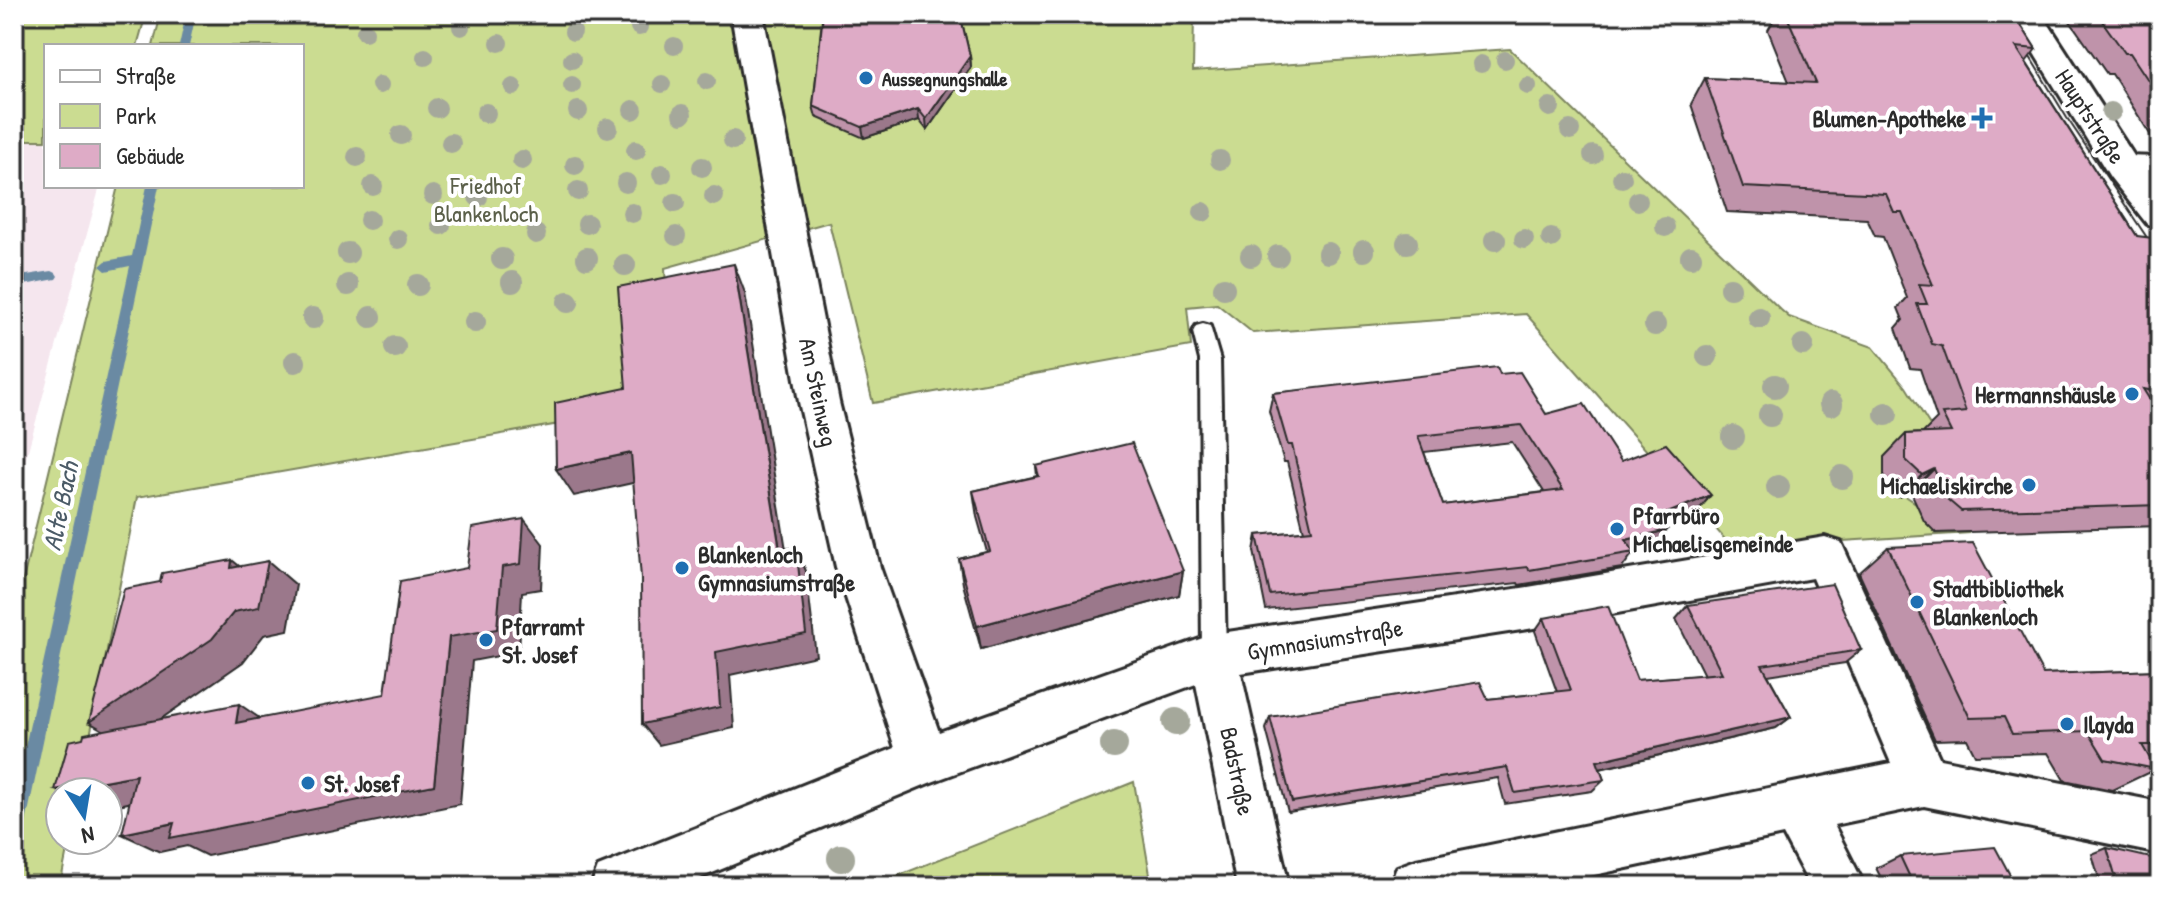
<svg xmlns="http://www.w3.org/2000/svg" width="2174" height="900" font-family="'Patrick Hand',sans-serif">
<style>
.built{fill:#f5e6ee}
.green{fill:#cbdc91;stroke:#7b845e;stroke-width:2}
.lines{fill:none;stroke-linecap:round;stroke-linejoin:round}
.stream{fill:#6b8aa3;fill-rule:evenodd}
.service-casing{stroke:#2b2b2b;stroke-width:6}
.minor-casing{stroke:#2b2b2b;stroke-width:6}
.tertiary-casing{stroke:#2b2b2b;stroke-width:6}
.service{fill:#fff;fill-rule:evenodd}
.minor{fill:#fff;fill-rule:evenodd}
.tertiary{fill:#fff;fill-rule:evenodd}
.tram{stroke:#2b2b2b;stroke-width:2}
.tree{fill:#a5a89b}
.wall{fill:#bf93aa;stroke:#2b2b2b;stroke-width:2;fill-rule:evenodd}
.shaded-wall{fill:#9b788b;stroke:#2b2b2b;stroke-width:2}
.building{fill:#deabc6;stroke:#2b2b2b;stroke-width:2;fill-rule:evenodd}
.poi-dot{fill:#1f6fb2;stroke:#fff;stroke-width:3}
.labels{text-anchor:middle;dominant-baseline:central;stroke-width:8;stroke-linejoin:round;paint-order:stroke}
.far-poi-label{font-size:20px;font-weight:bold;fill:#2b2b2b;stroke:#fff;text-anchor:start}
.street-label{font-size:24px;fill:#2b2b2b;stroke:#fff}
.poi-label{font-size:24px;font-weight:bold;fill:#2b2b2b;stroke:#fff;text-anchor:start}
.park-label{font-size:24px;fill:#5b604a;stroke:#fff}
.water-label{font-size:26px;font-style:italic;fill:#4b5b67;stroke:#fff}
</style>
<rect width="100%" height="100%" fill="#fff"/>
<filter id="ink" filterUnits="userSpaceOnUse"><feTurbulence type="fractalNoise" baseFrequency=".0125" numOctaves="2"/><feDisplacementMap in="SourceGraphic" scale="16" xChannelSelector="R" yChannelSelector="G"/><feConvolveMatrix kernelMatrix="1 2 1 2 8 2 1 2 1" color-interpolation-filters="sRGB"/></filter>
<g filter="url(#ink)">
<path class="built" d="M14,140H46V186H100L14,502Z"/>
<g class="green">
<path d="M14,14H146L137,46H46V140H14Z"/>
<path d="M161,14H1194L1193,71L1510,49L1781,310L1789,317L1873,347L1906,387L1938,438L1899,497L1904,495L1916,503L1962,519L1969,533L1826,542L1738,554L1526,314L1253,333L1217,304L1187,307L1191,346L873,403L829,222L665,268L667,309L640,410L137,497L79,792H60V840H69L60,886H14V617L118,186H302V46H153Z"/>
<path d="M1134,782L1152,886H872Z"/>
</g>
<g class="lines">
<g class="stream">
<path d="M186,14H196L189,46H179Z"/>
<path d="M147,186H159L23,837L20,843L14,846V797L130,266L106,271L100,266L106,261L132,256Z"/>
<path d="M52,271L56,273L58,276L56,279L14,287V277Z"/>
</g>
<g class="service-casing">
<path id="service" d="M1203,324L1210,326L1220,360L1226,656L1223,664L1214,667L1205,664L1202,656L1200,360L1193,332L1196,326Z"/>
</g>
<g class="minor-casing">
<g id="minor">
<path d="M731,14H763L839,402L880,567L939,732L1214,634L1528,587L1825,537L1841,542L1940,759L2160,802V854L1924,806L1834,825L1865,886H1810L1783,835L1542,886H1390L1397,867L1416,860L1891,763L1812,578L1528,629L1241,673L1289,886H1237L1196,684L929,783L681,886H591L598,867L895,748L836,567L799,402Z"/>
<path d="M2123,156L2160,157V181L2111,176L2106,168L2111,160Z"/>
</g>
</g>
<g class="tertiary-casing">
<path id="tertiary" d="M2010,14H2042L2136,159L2160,189V228L2147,224L2110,177Z"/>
</g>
<use href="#service" class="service"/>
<use href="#minor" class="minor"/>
<use href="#tertiary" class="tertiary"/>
<path class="tram" d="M2004,14L2067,118L2160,257"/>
</g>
<g class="tree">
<circle cx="461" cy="27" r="9"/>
<circle cx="639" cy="27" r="9"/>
<circle cx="365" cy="32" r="9"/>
<circle cx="573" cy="32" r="9"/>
<circle cx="499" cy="43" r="9"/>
<circle cx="674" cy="46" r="9"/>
<circle cx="425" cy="57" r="9"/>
<circle cx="572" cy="60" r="9"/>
<circle cx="1505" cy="60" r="9"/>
<circle cx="1481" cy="64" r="9"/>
<circle cx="707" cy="81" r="9"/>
<circle cx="662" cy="84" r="9"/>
<circle cx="380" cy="85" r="9"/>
<circle cx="572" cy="85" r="9"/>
<circle cx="1528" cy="86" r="9"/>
<circle cx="513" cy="87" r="9"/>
<circle cx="1550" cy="107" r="10"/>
<circle cx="437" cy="108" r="10"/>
<circle cx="633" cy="110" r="10"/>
<circle cx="578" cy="111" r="10"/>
<circle cx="2111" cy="112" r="10"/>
<circle cx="486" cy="113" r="10"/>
<circle cx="682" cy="114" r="10"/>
<circle cx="608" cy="128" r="10"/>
<circle cx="1570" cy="130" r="10"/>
<circle cx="401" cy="135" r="10"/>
<circle cx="733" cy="140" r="10"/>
<circle cx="451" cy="143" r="10"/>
<circle cx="636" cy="150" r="10"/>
<circle cx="1593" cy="155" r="10"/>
<circle cx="357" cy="157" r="10"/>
<circle cx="522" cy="160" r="10"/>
<circle cx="1220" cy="160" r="10"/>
<circle cx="575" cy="165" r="10"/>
<circle cx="702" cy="167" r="10"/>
<circle cx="662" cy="174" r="10"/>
<circle cx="1622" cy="178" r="10"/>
<circle cx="626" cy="183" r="10"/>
<circle cx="373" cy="186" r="10"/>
<circle cx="578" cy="191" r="10"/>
<circle cx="433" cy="195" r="10"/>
<circle cx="714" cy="196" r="10"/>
<circle cx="478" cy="197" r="10"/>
<circle cx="1638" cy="201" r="10"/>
<circle cx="675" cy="203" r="10"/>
<circle cx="1203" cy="212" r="10"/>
<circle cx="632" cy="213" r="10"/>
<circle cx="369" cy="220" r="10"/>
<circle cx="587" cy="224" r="10"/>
<circle cx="441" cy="225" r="10"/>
<circle cx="1665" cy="227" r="10"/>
<circle cx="536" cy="234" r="10"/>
<circle cx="676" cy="236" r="10"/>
<circle cx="1551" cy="238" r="10"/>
<circle cx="398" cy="239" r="10"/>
<circle cx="1495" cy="240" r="11"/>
<circle cx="1524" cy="239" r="10"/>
<circle cx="1407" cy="243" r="11"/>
<circle cx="1364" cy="251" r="11"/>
<circle cx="348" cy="253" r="11"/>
<circle cx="1328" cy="253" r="11"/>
<circle cx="1251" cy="256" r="11"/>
<circle cx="1278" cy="256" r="11"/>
<circle cx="1691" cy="257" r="11"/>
<circle cx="587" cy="258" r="11"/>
<circle cx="502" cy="259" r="11"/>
<circle cx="625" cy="265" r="11"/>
<circle cx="512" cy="282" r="11"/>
<circle cx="348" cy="285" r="11"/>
<circle cx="418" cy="285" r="11"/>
<circle cx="1224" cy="288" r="11"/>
<circle cx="1730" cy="288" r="11"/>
<circle cx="568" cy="302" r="11"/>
<circle cx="371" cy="317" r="11"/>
<circle cx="313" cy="318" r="11"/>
<circle cx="1759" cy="318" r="11"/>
<circle cx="475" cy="322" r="11"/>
<circle cx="1655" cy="325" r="11"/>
<circle cx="1803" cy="345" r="11"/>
<circle cx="395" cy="347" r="11"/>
<circle cx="1707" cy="356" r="11"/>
<circle cx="295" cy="362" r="11"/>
<circle cx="1775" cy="386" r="12"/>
<circle cx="1831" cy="404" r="12"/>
<circle cx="1886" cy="414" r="12"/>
<circle cx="1770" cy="415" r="12"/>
<circle cx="1733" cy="437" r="12"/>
<circle cx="1842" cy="477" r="12"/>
<circle cx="1778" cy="487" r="12"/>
<circle cx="1176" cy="722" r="14"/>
<circle cx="1114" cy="745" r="14"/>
<circle cx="841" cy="858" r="14"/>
</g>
<g class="wall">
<path d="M817,14H960L970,56L971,67L927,130L919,120L864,138L816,117L813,106L822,19Z"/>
<path d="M1777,14H2014L2036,49L2026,62L2137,236L2160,247V526L1936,533L1924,521L1911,492L1899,497L1884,483V457L1906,434L1923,433L1937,419L1920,369L1910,368L1896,328L1903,320L1898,308L1907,298L1883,237L1875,236L1867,219L1727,212L1691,104L1705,78L1789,82L1768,30Z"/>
<path d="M2065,14H2160V150L2112,74H2107Z"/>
<path d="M1500,374L1546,414L1698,511L1664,526L1667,530L1654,547L1634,552L1622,568L1519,585L1518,583L1266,610L1254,551L1257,535L1304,531L1287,462H1284L1269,411L1273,393ZM1512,442L1544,492L1443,505L1424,452Z"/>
<path d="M1036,466L1183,571L1179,595L981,649L963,584L959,559L987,552L977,517L973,491L1037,476Z"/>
<path d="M1888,547L2043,674L2160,670V765H2154L2156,769L2112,790L2064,780L2048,753L1975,755L1967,739L1935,740L1859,573Z"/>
<path d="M1688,605L1861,650L1845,663L1768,675L1791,717L1776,728L1600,769L1604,780L1592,791L1505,804L1498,778L1288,812L1266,729L1270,717L1488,699L1557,692L1535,631L1544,618L1637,680L1704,675L1676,619Z"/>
<path d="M2107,848L2160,886H2101L2092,854Z"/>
<path d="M1900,856L2016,886H1885L1876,868Z"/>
</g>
<g class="shaded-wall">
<path d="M970,56L971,67L927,130L926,119Z"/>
<path d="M918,109L919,120L864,138L862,127Z"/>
<path d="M734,264L745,293L790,575L780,550Z"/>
<path d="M631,453L646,480L574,496L556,469Z"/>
<path d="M1934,469L1911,492L1899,497L1922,475Z"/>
<path d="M1711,495L1698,511L1646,533L1658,517Z"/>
<path d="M524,519L543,544L541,589L522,592L519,652L472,661L460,804L207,856L187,846L160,852L122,834L174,823L434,785L449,637L502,567Z"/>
<path d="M1667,530L1654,547L1629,553L1626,540Z"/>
<path d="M796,547L806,571L816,656L730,675L734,728L659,745L642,724L716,652Z"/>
<path d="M232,560L261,584L231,568Z"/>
<path d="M268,561L296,585L288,630L264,635L243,662L126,743L89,722Z"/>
<path d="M1183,571L1179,595L981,649L977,626Z"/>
<path d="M239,704L271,726L236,723Z"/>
<path d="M1791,717L1776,728L1586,772L1597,761Z"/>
<path d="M136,775L173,794L108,807V792H60L55,790Z"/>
</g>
<g class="building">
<path d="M823,14H960L970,56L926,119L918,109L862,127L813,106Z"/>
<path d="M1786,14H2014L2036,49L2016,47L2137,236L2153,238L2160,247V392L2143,389L2160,416V505L1961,511L1948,500L1934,469L1922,475L1906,460V434L1951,432L1942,414L1966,412L1942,346L1932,344L1917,304H1927L1919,284L1933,285L1902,212H1894L1886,194L1743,187L1705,78L1816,83Z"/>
<path d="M2097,14H2160V98L2130,53H2125Z"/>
<path d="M734,264L780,550L796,547L806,634L716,652L720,707L642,724L641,578L631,453L556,469L555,403L626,388L618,287Z"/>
<path d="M1497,367L1500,374L1520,372L1546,414L1584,404L1621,461L1666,444L1711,495L1658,517L1667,530L1626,540L1634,552L1529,570L1528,567L1270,595L1257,535L1312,530L1292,445H1288L1273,393ZM1521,425L1563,490L1443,505L1418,436Z"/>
<path d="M1132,443L1183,571L977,626L959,559L990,551L973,491L1039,476L1036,466Z"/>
<path d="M524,519L521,564L502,567L497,629L449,637L434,785L170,838L174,823L122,834L136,775L55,790L69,741L83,738L84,734L239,704L236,723L385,694L400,581L467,568L472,528Z"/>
<path d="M1973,543L2043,674L2160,670V745H2142L2156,769L2105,759L2088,731L2012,734L2004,717L1970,718L1888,547Z"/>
<path d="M232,560L231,568L268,561L259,607L234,612L212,639L89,722L124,589L160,582L162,573Z"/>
<path d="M1832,584L1861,650L1762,665L1791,717L1597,761L1604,780L1515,793L1507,767L1292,802L1270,717L1480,682L1488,699L1571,690L1544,618L1608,606L1637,680L1722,673L1688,605Z"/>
<path d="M1995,847L2016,886H1914L1900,856Z"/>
<path d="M2107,848L2160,860V886H2118Z"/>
<path d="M1810,880L1812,886H1779Z"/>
</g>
</g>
<g class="poi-dot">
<circle cx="866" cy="78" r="8"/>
<path d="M1978 106h8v8h8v8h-8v8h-8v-8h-8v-8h8z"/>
<circle cx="2132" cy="394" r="8"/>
<circle cx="2029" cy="485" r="8"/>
<circle cx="1617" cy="529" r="8"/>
<circle cx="682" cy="568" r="8"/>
<circle cx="1917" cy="602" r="8"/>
<circle cx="486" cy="640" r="8"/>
<circle cx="2067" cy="724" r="8"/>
<circle cx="308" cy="783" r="8"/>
</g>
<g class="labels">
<g class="far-poi-label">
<text x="882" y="78">Aussegnungshalle</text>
</g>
<g class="street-label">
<text transform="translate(2091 116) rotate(57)">Hauptstraße</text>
<text transform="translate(819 392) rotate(78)">Am Steinweg</text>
<text transform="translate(1325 639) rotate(-9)">Gymnasiumstraße</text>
<text transform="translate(1238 771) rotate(78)">Badstraße</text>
</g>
<g class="poi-label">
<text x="1966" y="118" text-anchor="end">Blumen-Apotheke</text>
<text x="2116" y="394" text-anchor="end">Hermannshäusle</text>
<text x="2013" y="485" text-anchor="end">Michaeliskirche</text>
<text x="1633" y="515">Pfarrbüro<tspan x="1633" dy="28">Michaelisgemeinde</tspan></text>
<text x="698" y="554">Blankenloch<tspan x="698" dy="28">Gymnasiumstraße</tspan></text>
<text x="1933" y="588">Stadtbibliothek<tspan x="1933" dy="28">Blankenloch</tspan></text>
<text x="502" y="626">Pfarramt<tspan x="502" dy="28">St. Josef</tspan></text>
<text x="2083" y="724">Ilayda</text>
<text x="324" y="783">St. Josef</text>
</g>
<g class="park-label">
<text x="486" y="185">Friedhof<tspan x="486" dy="28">Blankenloch</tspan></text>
</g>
<g class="water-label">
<text transform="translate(60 506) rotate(-78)">Alte Bach</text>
</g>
</g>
<rect width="2174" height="900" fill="none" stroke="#fff" stroke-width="48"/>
<rect x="24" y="24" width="2126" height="852" fill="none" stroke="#2b2b2b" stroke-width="3" filter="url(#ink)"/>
<rect x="44" y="44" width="260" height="144" fill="#ffffff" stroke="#aaaaaa" stroke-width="2"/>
<rect x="60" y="70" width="40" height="12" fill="#ffffff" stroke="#aaaaaa" stroke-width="2"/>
<text x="116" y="84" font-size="24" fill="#2b2b2b">Straße</text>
<rect x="60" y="104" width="40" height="24" fill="#cbdc91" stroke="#aaaaaa" stroke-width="2"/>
<text x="116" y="124" font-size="24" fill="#2b2b2b">Park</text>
<rect x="60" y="144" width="40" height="24" fill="#deabc6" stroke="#aaaaaa" stroke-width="2"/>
<text x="116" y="164" font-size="24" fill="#2b2b2b">Gebäude</text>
<g transform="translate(84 816) rotate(168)"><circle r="38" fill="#ffffff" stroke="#aaaaaa" stroke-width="2"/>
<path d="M0-6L14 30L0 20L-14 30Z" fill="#1f6fb2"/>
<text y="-12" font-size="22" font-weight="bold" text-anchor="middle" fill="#2b2b2b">N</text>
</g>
</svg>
